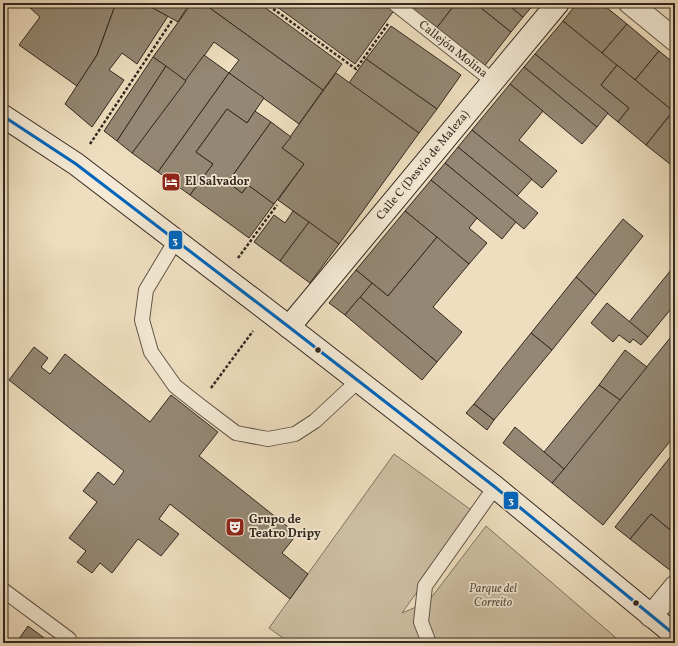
<svg xmlns="http://www.w3.org/2000/svg" width="678" height="646" font-family="Vollkorn,serif">
<style>
.green{fill:#cebfa4;stroke:#807462}
.building{fill:#948773;stroke:#322820}
.lines{fill:none;stroke-linecap:round;stroke-linejoin:round}
.lane-casing{stroke:#615648;stroke-width:16}
.street-casing{stroke:#615648;stroke-width:24}
.secondary-casing{stroke:#322820;stroke-width:24}
.path{stroke:#322820;stroke-width:2.5;stroke-dasharray:3 2;stroke-linecap:butt}
.lane{stroke:#f4ead5;stroke-width:14}
.street{stroke:#f4ead5;stroke-width:22}
.secondary{stroke:#f4ead5;stroke-width:22}
.bus-1-casing{stroke:#f4ead5;stroke-width:6}
.bus-1{stroke:#0065bd;stroke-width:3}
.bus-dot{fill:#322820;stroke:#f4ead5;stroke-width:1.5}
.labels{text-anchor:middle;dominant-baseline:central;stroke-width:3.5;stroke-linejoin:round;paint-order:stroke}
.street-label{font-size:12px;fill:#322820;stroke:#f4ead5}
.poi-label{font-size:12px;font-weight:bold;fill:#322820;stroke:#f4ead5;text-anchor:start}
.park-label{font-size:12px;font-style:italic;fill:#594e41;stroke:#f4ead5}
.line-badge{stroke:#f4ead5;stroke-width:1.5}
.badge-label{font-size:11px;text-anchor:middle;font-weight:bold;fill:#fff}
</style>
<rect width="100%" height="100%" fill="#eedebf"/>
<filter id="stains"><feTurbulence type="fractalNoise" baseFrequency=".005" numOctaves="4"/><feColorMatrix values="0 0 0 0 .2 0 0 0 0 .09 0 0 0 0 .02 0 0 0 .5 -.17"/></filter>
<radialGradient id="worn" r=".72"><stop offset=".6" stop-color="#630" stop-opacity="0"/><stop offset="1" stop-color="#630" stop-opacity=".3"/></radialGradient>
<path class="green" d="M394,454L474,512L402,613L428,602L486,526L622,643H290L269,628Z"/>
<g class="building">
<path d="M30,3H116L97,55L77,86L19,45L40,17L29,7Z"/>
<path d="M116,3H144L168,16L137,64L122,53L109,70L124,80L92,127L65,104L97,55Z"/>
<path d="M144,3H190L178,22Z"/>
<path d="M192,3H203L323,90L299,124L229,73L239,60L214,42L186,81L153,57Z"/>
<path d="M213,3H259L342,64L323,90L210,8Z"/>
<path d="M272,3H387L395,9L355,64Z"/>
<path d="M402,3H456L435,30Z"/>
<path d="M456,3H475L511,32L483,68L435,30Z"/>
<path d="M475,3H506L523,17L511,32Z"/>
<path d="M506,3H535L523,17Z"/>
<path d="M577,3H601L627,24L602,53L563,21Z"/>
<path d="M563,21L617,65L601,85L629,108L618,122L535,54Z"/>
<path d="M627,24L659,51L635,80L602,53Z"/>
<path d="M391,26L461,75L437,109L366,59Z"/>
<path d="M659,51L675,64V109L673,111L635,80Z"/>
<path d="M535,54L608,113L597,127L524,67Z"/>
<path d="M204,55L229,73L158,172L132,153Z"/>
<path d="M153,57L166,66L117,141L104,131Z"/>
<path d="M366,59L437,109L419,133L349,83Z"/>
<path d="M617,65L673,111L646,145L618,122L629,108L601,85Z"/>
<path d="M166,66L186,81L132,153L117,141Z"/>
<path d="M524,67L597,127L582,144L510,84Z"/>
<path d="M229,73L264,98L247,123L227,109L196,152L213,164L190,195L158,172Z"/>
<path d="M336,73L419,133L339,244L278,200L304,164L282,148Z"/>
<path d="M510,84L543,111L519,140L557,171L542,188L472,130Z"/>
<path d="M227,109L247,123L255,111L271,122L228,182L242,193L248,185L274,204L249,238L190,195L213,164L196,152Z"/>
<path d="M675,109V168L646,145Z"/>
<path d="M271,122L291,137L282,148L304,164L274,204L248,185L242,193L228,182Z"/>
<path d="M472,130L532,179L517,196L458,147Z"/>
<path d="M458,147L538,213L524,229L445,163Z"/>
<path d="M445,163L516,222L502,239L431,180Z"/>
<path d="M431,180L477,218L469,228L487,243L469,264L405,211Z"/>
<path d="M293,211L309,222L280,261L254,242L274,215L285,223Z"/>
<path d="M405,211L437,237L388,296L356,270Z"/>
<path d="M623,219L643,236L596,295L576,277Z"/>
<path d="M309,222L339,244L310,283L280,261Z"/>
<path d="M437,237L469,264L433,307L462,332L437,362L360,297L372,283L388,296Z"/>
<path d="M675,265V304L648,337L629,322Z"/>
<path d="M356,270L372,283L345,315L329,303Z"/>
<path d="M576,277L596,295L552,350L531,333Z"/>
<path d="M360,297L437,362L422,380L345,315Z"/>
<path d="M607,303L648,337L641,345L633,339L630,343L619,335L613,342L591,323Z"/>
<path d="M675,332V435L603,525L552,483Z"/>
<path d="M531,333L552,350L494,420L474,404Z"/>
<path d="M34,347L48,358L41,367L50,374L65,354L150,422L171,395L218,432L199,456L297,534L282,553L308,574L290,599L170,504L159,519L179,534L161,556L138,539L112,573L100,563L92,573L77,562L86,551L69,538L97,502L83,491L98,472L114,485L124,471L9,380Z"/>
<path d="M625,350L647,367L620,400L599,385Z"/>
<path d="M599,385L620,400L564,469L544,452Z"/>
<path d="M474,404L494,420L487,430L466,413Z"/>
<path d="M515,427L564,469L552,483L503,443Z"/>
<path d="M675,451V521L669,529L651,514L630,539L615,527Z"/>
<path d="M651,514L675,534V565L671,571L630,539Z"/>
<path d="M28,626L47,640L45,643H16Z"/>
</g>
<g class="lines">
<g class="lane-casing">
<g id="lane">
<path id="s1" d="M394,3L493,81"/>
<path d="M176,240L146,290L142,320L151,352L175,386L199,405L236,433L268,439L295,434L315,421L358,381"/>
<path d="M3,590L69,639"/>
<path d="M429,643L421,622L425,586L495,487"/>
</g>
</g>
<g class="street-casing">
<g id="street">
<path d="M630,3L675,40"/>
<path d="M651,616L675,587"/>
</g>
</g>
<g class="secondary-casing">
<g id="secondary">
<path d="M3,116L76,164L289,327L495,487L675,635"/>
<path id="s2" d="M289,327L558,3"/>
</g>
</g>
<g class="path">
<path d="M265,3L356,69L388,24"/>
<path d="M90,144L173,19"/>
<path d="M238,258L277,205"/>
<path d="M211,388L253,331"/>
</g>
<use href="#lane" class="lane"/>
<use href="#street" class="street"/>
<use href="#secondary" class="secondary"/>
<g class="bus-1-casing">
<path id="bus-1" d="M3,116L76,164L289,327L495,487L675,635"/>
</g>
<use href="#bus-1" class="bus-1"/>
</g>
<defs>
<g id="hotel-square" transform="scale(1)"><rect x="-9" y="-9" width="18" height="18" rx="4" fill="#8f2418" stroke="#f4ead5"/><path d="M-6-4.5h1.5V1H6V5H4.5V3h-9V5H-6ZM-4 0a1.8 1.8 0 1 1 3.6 0ZM.5 0V-2.5h3Q6-2.5 6 0Z" fill="#fff"/></g>
<g id="theatre-square" transform="scale(1)"><rect x="-9" y="-9" width="18" height="18" rx="4" fill="#8f2418" stroke="#f4ead5"/><path d="M-5-5.5Q0-4 5-5.5V0Q5 5 0 6Q-5 5-5 0ZM-3.3-2.5H-1v1.5H-3.3ZM1-2.5H3.3v1.5H1ZM-2.8 1Q0 5.5 2.8 1Z" fill="#fff"/></g>
</defs>
<g fill-rule="evenodd">
<use href="#hotel-square" x="171" y="182"/>
<use href="#theatre-square" x="235" y="527"/>
</g>
<g class="bus-dot">
<circle cx="318" cy="350" r="3.5"/>
<circle cx="636" cy="603" r="3.5"/>
</g>
<g class="labels">
<g class="street-label">
<text stroke="none"><textPath href="#s1" startOffset="75">Callejón Molina</textPath></text>
<text stroke="none"><textPath href="#s2" startOffset="210">Calle C (Desvío de Maleza)</textPath></text>
</g>
<g class="poi-label">
<text x="185" y="182">El Salvador</text>
<text x="249" y="520">Grupo de<tspan x="249" dy="14">Teatro Dripy</tspan></text>
</g>
<g class="park-label">
<text x="493" y="589">Parque del<tspan x="493" dy="14">Correito</tspan></text>
</g>
</g>
<g class="line-badge">
<rect x="168" y="230" width="15" height="20" rx="4" fill="#0065bd"/>
<rect x="503" y="491" width="16" height="19" rx="4" fill="#0065bd"/>
</g>
<g class="badge-label">
<text x="175" y="244">3</text>
<text x="511" y="504">3</text>
</g>
<rect width="678" height="646" fill="none" stroke="#eedebf" stroke-width="16"/>
<rect x="4" y="4" width="670" height="638" fill="none" stroke="#322820" stroke-width="2"/>
<rect x="8" y="8" width="662" height="630" fill="none" stroke="#322820"/>
<rect width="100%" height="100%" filter="url(#stains)"/>
<rect width="100%" height="100%" fill="url(#worn)"/>
</svg>
